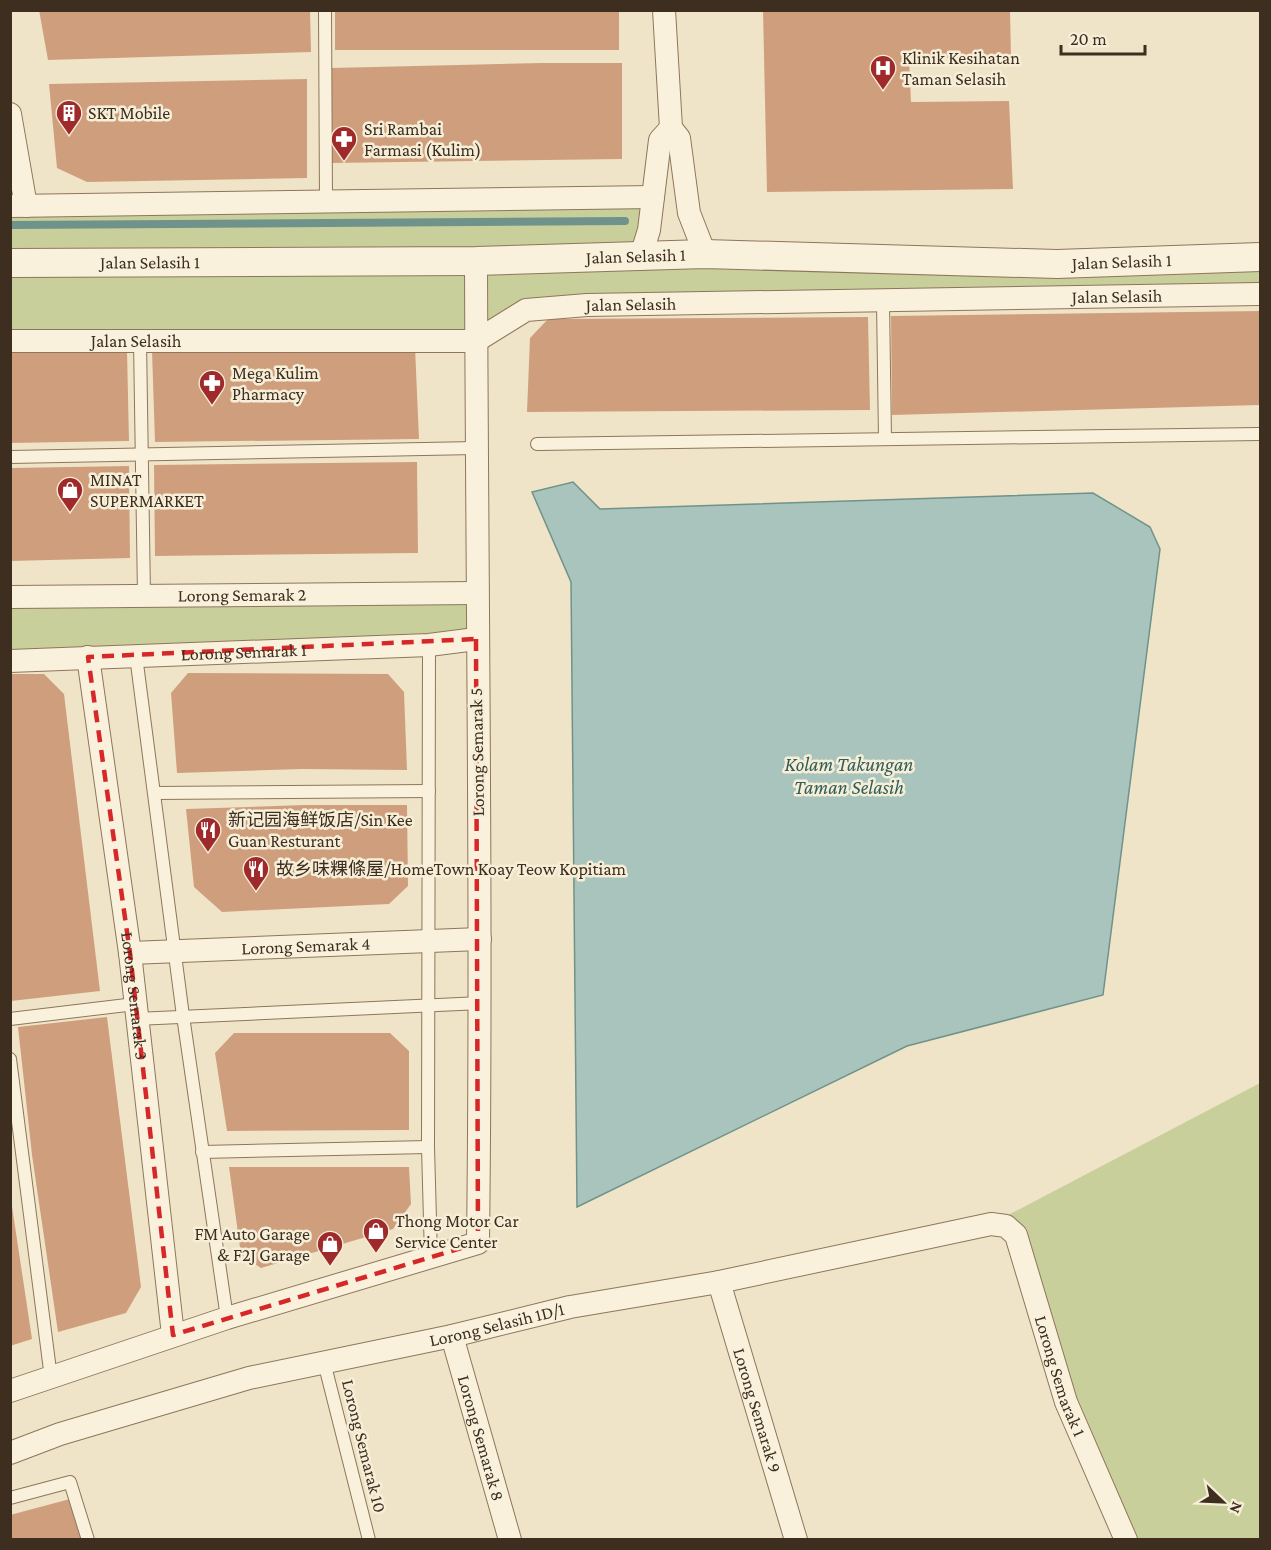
<svg xmlns="http://www.w3.org/2000/svg" width="1271" height="1550" font-family="'Crimson Pro','Noto Sans SC',serif">
<style>
.green{fill:#c9cf9b}
.water{fill:#a9c4bc;stroke:#6f938a;stroke-width:1.5}
.lines{fill:none;stroke-linecap:round;stroke-linejoin:round}
.stream{stroke:#6f938a;stroke-width:8}
.building{fill:#cf9f7d}
.service-casing{stroke:#8d765c;stroke-width:14}
.minor-casing{stroke:#8d765c;stroke-width:24}
.tertiary-casing{stroke:#8d765c;stroke-width:30}
.service{stroke:#faf1dc;stroke-width:12}
.minor{stroke:#faf1dc;stroke-width:22}
.tertiary{stroke:#faf1dc;stroke-width:28}
.marked{fill:none;stroke:#d62828;stroke-width:4.5;stroke-dasharray:12 8;stroke-linejoin:round}
.labels{text-anchor:middle;dominant-baseline:central;stroke-width:5;stroke-linejoin:round;paint-order:stroke}
.poi-label{font-size:18px;fill:#3d2e20;stroke:#f7eed8;text-anchor:start}
.street-label{font-size:18px;fill:#3d2e20;stroke:#f7eed8}
.water-label{font-size:20px;font-style:italic;fill:#2f5d5a;stroke:#f7eed8}
</style>
<rect width="100%" height="100%" fill="#f0e4c8"/>
<g class="green">
<path d="M653,197L641,255L1260,257V292L526,310L476,341H11V206Z"/>
<path d="M476,593V639L11,661L10,597Z"/>
<path d="M1260,1083V1539H1126L1016,1235L991,1224Z"/>
</g>
<path class="water" d="M573,482L600,509L1093,493L1150,527L1160,549L1103,995L907,1046L577,1207L571,582L532,492Z"/>
<g class="lines">
<path class="stream" d="M10,225L625,221"/>
</g>
<g class="building">
<path d="M39,10H310L311,52L48,60Z"/>
<rect x="335" y="10" width="284" height="40"/>
<path d="M763,10H1010L1011,58H909L911,102L1009,101L1013,189L767,192Z"/>
<path d="M541,63H622V159L332,163L331,68Z"/>
<path d="M307,79V178L87,182L57,168L49,84Z"/>
<path d="M1260,311V405L892,415L891,316Z"/>
<path d="M868,317L870,410L527,412L530,338L548,319Z"/>
<path d="M415,347L419,439L155,442L152,351Z"/>
<path d="M127,350L129,441L10,443V352Z"/>
<path d="M417,462L418,553L155,556L154,465Z"/>
<path d="M129,466L130,558L10,561V468Z"/>
<path d="M188,673L388,674L404,692L407,770L301,769L177,773L171,693Z"/>
<path d="M10,674H44L64,694L100,991L11,1001Z"/>
<path d="M304,805H407L408,886L389,904L222,912L194,887L186,809Z"/>
<path d="M107,1017L141,1287L126,1313L58,1332L32,1155L18,1027Z"/>
<path d="M234,1033H390L409,1051V1130L227,1131L215,1053Z"/>
<path d="M229,1167H409L411,1204L393,1229L261,1268L241,1255Z"/>
<path d="M10,1193L32,1339L10,1346Z"/>
<path d="M70,1499L81,1539H10V1515Z"/>
</g>
<g class="lines">
<g class="service-casing">
<g id="service">
<path d="M325,10L326,202"/>
<path d="M883,302L885,439"/>
<path d="M140,341L144,595"/>
<path d="M537,444L1260,434"/>
<path d="M10,457L476,448"/>
<path d="M429,645L428,1147L431,1257"/>
<path d="M136,656L183,1016L227,1318"/>
<path d="M155,793L429,791"/>
<path d="M10,1019L135,1004"/>
<path d="M136,1019L481,1003"/>
<path d="M10,1059L51,1378"/>
<path d="M202,1152L428,1147"/>
<path d="M324,1362L369,1540"/>
<path d="M10,1498L70,1482L88,1540"/>
</g>
</g>
<g class="minor-casing">
<g id="minor">
<path d="M664,10L671,128"/>
<path d="M10,114L26,206"/>
<path d="M671,128L679,138L689,213L705,254"/>
<path d="M10,206L653,197"/>
<path d="M641,256L649,230L660,140L671,128"/>
<path id="s1" d="M10,341H476L526,310L587,305L1260,294"/>
<path id="s2" d="M10,597L476,593"/>
<path id="s3" d="M88,657L130,953L173,1335"/>
<path id="s4" d="M10,661L429,645L476,639"/>
<path id="s5" d="M130,953L480,939"/>
<path id="s6" d="M719,1282L796,1540"/>
<path id="s7" d="M452,1336L510,1540"/>
<path d="M10,1391L227,1318L478,1243C482,916 477,588 476,261"/>
<path id="s8" d="M10,1453L60,1434L249,1378L452,1336L570,1307L719,1282L991,1224L1006,1226L1016,1235L1066,1402L1126,1540"/>
</g>
</g>
<g class="tertiary-casing">
<g id="tertiary">
<path id="s9" d="M10,263L476,261L705,254L1057,264L1260,257"/>
</g>
</g>
<use href="#service" class="service"/>
<use href="#minor" class="minor"/>
<use href="#tertiary" class="tertiary"/>
</g>
<path class="marked" d="M476,639L478,1243L173,1335L130,953L88,657Z"/>
<defs>
<g id="hospital-pin" transform="scale(1.35)"><path d="M0 17L-7.5 6A9.5 9.5 0 1 1 7.5 6Z" fill="#9e2a2b" stroke="#f7eed8"/><path d="M-5-5h3v3.5h4V-5h3V5h-3V1.5h-4V5h-3Z" fill="#fff"/></g>
<g id="building-pin" transform="scale(1.35)"><path d="M0 17L-7.5 6A9.5 9.5 0 1 1 7.5 6Z" fill="#9e2a2b" stroke="#f7eed8"/><path d="M-4-6H4V6H1V3H-1V6H-4ZM-2.5-4.3h1.7v1.8h-1.7ZM.8-4.3h1.7v1.8H.8ZM-2.5-1h1.7V.8h-1.7ZM.8-1h1.7V.8H.8Z" fill="#fff"/></g>
<g id="pharmacy-pin" transform="scale(1.35)"><path d="M0 17L-7.5 6A9.5 9.5 0 1 1 7.5 6Z" fill="#9e2a2b" stroke="#f7eed8"/><path d="M-2-6h4v4h4v4h-4v4h-4v-4h-4v-4h4Z" fill="#fff"/></g>
<g id="shop-pin" transform="scale(1.35)"><path d="M0 17L-7.5 6A9.5 9.5 0 1 1 7.5 6Z" fill="#9e2a2b" stroke="#f7eed8"/><path d="M-5-2.5h2.3a2.7 3.5 0 0 1 5.4 0H5L5.5 6h-11ZM-1.5-2.5h3a1.5 2.3 0 0 0-3 0Z" fill="#fff"/></g>
<g id="restaurant-pin" transform="scale(1.35)"><path d="M0 17L-7.5 6A9.5 9.5 0 1 1 7.5 6Z" fill="#9e2a2b" stroke="#f7eed8"/><path d="M-5-6h1v4h1v-4h1v4h1v-4h1v5L-1.5 .5V6h-2V.5L-5-1ZM5-6V6H3V1.5H1.5Q1.5-4 5-6Z" fill="#fff"/></g>
</defs>
<g fill-rule="evenodd">
<use href="#hospital-pin" x="883" y="68"/>
<use href="#building-pin" x="69" y="113"/>
<use href="#pharmacy-pin" x="344" y="139"/>
<use href="#pharmacy-pin" x="212" y="383"/>
<use href="#shop-pin" x="70" y="490"/>
<use href="#restaurant-pin" x="208" y="830"/>
<use href="#restaurant-pin" x="256" y="869"/>
<use href="#shop-pin" x="376" y="1231"/>
<use href="#shop-pin" x="330" y="1244"/>
</g>
<g class="labels">
<g class="poi-label">
<text x="902" y="58">Klinik Kesihatan<tspan x="902" dy="21">Taman Selasih</tspan></text>
<text x="88" y="113">SKT Mobile</text>
<text x="364" y="129">Sri Rambai<tspan x="364" dy="21">Farmasi (Kulim)</tspan></text>
<text x="232" y="373">Mega Kulim<tspan x="232" dy="21">Pharmacy</tspan></text>
<text x="90" y="480">MINAT<tspan x="90" dy="21">SUPERMARKET</tspan></text>
<text x="228" y="820">新记园海鲜饭店/Sin Kee<tspan x="228" dy="21">Guan Resturant</tspan></text>
<text x="276" y="869">故乡味粿條屋/HomeTown Koay Teow Kopitiam</text>
<text x="395" y="1221">Thong Motor Car<tspan x="395" dy="21">Service Center</tspan></text>
<text x="310" y="1234" text-anchor="end">FM Auto Garage<tspan x="310" dy="21">&amp; F2J Garage</tspan></text>
</g>
<g class="street-label">
<text stroke="none"><textPath href="#s9" startOffset="626">Jalan Selasih 1</textPath></text>
<text stroke="none"><textPath href="#s9" startOffset="1112">Jalan Selasih 1</textPath></text>
<text stroke="none"><textPath href="#s9" startOffset="140">Jalan Selasih 1</textPath></text>
<text stroke="none"><textPath href="#s1" startOffset="1116">Jalan Selasih</textPath></text>
<text stroke="none"><textPath href="#s1" startOffset="630">Jalan Selasih</textPath></text>
<text stroke="none"><textPath href="#s1" startOffset="126">Jalan Selasih</textPath></text>
<text stroke="none"><textPath href="#s2" startOffset="232">Lorong Semarak 2</textPath></text>
<text stroke="none"><textPath href="#s4" startOffset="234">Lorong Semarak 1</textPath></text>
<text transform="translate(477 752) rotate(-91)">Lorong Semarak 5</text>
<text stroke="none"><textPath href="#s5" startOffset="176">Lorong Semarak 4</textPath></text>
<text stroke="none"><textPath href="#s3" startOffset="342">Lorong Semarak 3</textPath></text>
<text stroke="none"><textPath href="#s8" startOffset="504">Lorong Selasih 1D/1</textPath></text>
<text stroke="none"><textPath href="#s8" startOffset="1185">Lorong Semarak 1</textPath></text>
<text stroke="none"><textPath href="#s6" startOffset="134">Lorong Semarak 9</textPath></text>
<text stroke="none"><textPath href="#s7" startOffset="106">Lorong Semarak 8</textPath></text>
<text transform="translate(364 1446) rotate(76)">Lorong Semarak 10</text>
</g>
<g class="water-label">
<text x="849" y="764">Kolam Takungan<tspan x="849" dy="23">Taman Selasih</tspan></text>
</g>
</g>
<rect width="1271" height="1550" fill="none" stroke="#3d2e20" stroke-width="24"/>
<g transform="translate(1223 1502) rotate(113)" stroke="#f7eed8" stroke-width="4.5" paint-order="stroke">
<path d="M0-4.5L10 22L0 15L-10 22Z" fill="#3d2e20"/>
<text y="-9" font-size="16" font-weight="bold" text-anchor="middle" fill="#3d2e20">N</text>
</g>
<path d="M1061 45v9h84v-9" fill="none" stroke="#3d2e20" stroke-width="3"/>
<text x="1070" y="45" font-size="18" fill="#3d2e20" stroke="#f7eed8" stroke-width="4.5" paint-order="stroke">20 m</text>
</svg>
